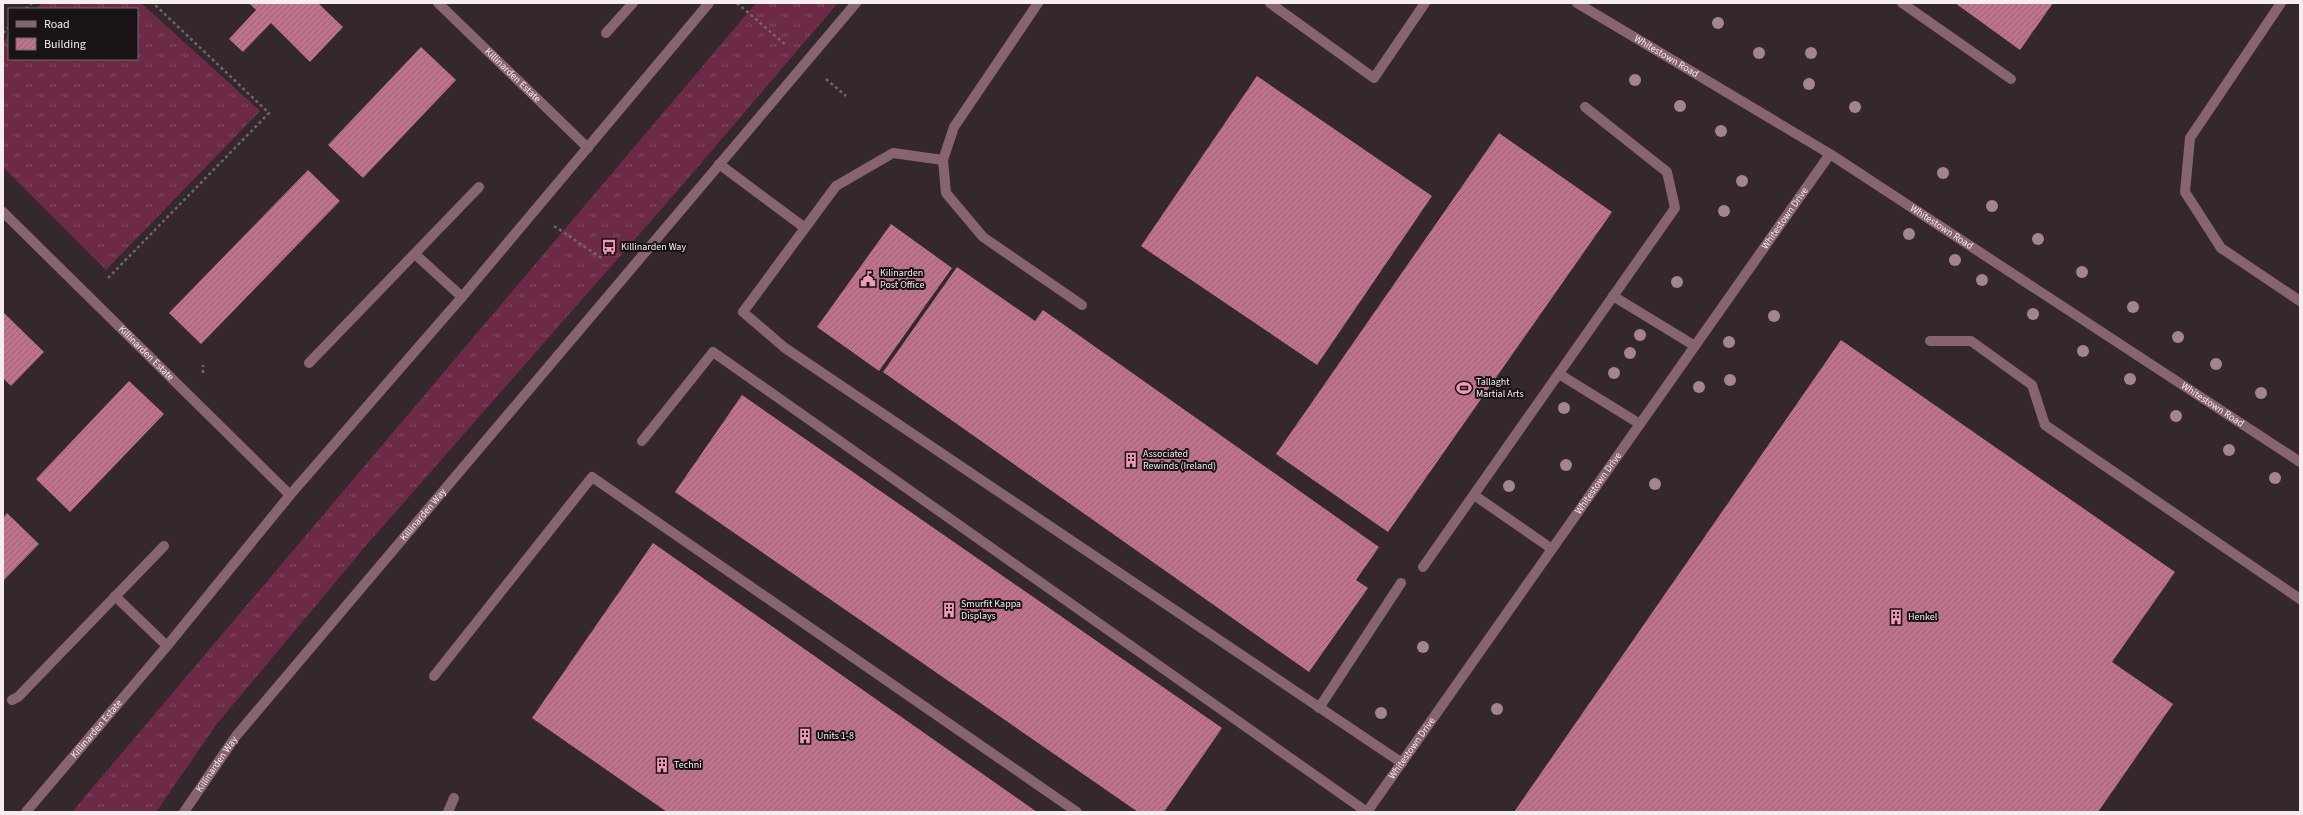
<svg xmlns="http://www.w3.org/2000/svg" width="2303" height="815" font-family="'Source Sans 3',sans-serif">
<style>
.grass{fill:url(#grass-tufts)}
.building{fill:url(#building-hatch)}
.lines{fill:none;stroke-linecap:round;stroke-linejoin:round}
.path{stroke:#716568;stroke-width:2.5;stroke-dasharray:3 3;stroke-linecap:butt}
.minor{stroke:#866470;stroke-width:10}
.tree{fill:#a3858e}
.labels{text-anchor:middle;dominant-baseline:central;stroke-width:4;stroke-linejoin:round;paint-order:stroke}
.street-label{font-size:10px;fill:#f6edef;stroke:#181314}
.poi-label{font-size:10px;fill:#f6edef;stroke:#181314;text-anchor:start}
</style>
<defs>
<pattern id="grass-tufts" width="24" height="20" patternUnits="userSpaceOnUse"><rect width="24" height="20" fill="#6d2a46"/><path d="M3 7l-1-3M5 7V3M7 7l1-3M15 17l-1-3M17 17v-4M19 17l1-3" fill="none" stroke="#824961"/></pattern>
<pattern id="building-hatch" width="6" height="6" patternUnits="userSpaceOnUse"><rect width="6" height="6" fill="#bf728e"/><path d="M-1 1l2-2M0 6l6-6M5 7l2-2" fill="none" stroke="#966376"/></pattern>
</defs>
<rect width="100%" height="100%" fill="#35282c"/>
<g class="grass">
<path d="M41,3H141L260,111L106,270L3,167V42L9,36V59H137V9H36Z"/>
<path d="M756,3H838L672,197L363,549L216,725L156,812H72Z"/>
</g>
<g class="building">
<path d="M249,3H318L343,27L310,62L271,23L243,52L229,39L256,10Z"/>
<path d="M1955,3H2053L2020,50Z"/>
<path d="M421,47L456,80L363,178L328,145Z"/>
<path d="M1257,76L1432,196L1317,365L1141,246Z"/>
<path d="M1499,133L1612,212L1388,532L1276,454Z"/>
<path d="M308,170L340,201L201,344L169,313Z"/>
<path d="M891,224L952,268L879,371L817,327Z"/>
<path d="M957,267L1035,321L1043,310L1379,547L1356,580L1368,588L1309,672L883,372Z"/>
<path d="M3,312L44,352L11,386L3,378Z"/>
<path d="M1841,340L2175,572L2112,662L2173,704L2098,812H1514Z"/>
<path d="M129,381L164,414L70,512L36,479Z"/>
<path d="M742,395L1222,728L1164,812H1138L675,492Z"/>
<path d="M7,513L39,544L3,581V518Z"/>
<path d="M653,543L1037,812H667L532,718Z"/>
</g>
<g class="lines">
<g class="path">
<path d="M737,3L787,46"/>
<path d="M26,9L32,3"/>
<path d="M3,33L9,27"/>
<path d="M826,79L846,96"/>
<path d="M554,226L603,259"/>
<path d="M108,278L269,113L153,3"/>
<path d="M203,373V365"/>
</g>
<g class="minor">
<path id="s1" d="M438,3L588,148"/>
<path d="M1038,3L954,127L943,160L946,193L983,237L1082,305"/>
<path d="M1270,3L1374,78L1425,3"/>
<path id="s2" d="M1577,3L1830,154L2300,462"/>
<path d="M1902,3L2011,79"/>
<path d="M2281,3L2190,138L2185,192L2221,248L2300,301"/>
<path d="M606,33L633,3"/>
<path d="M943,160L893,153L836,186L743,312L785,348L1402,763"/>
<path d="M719,164L805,228"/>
<path id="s3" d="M3,212L290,495"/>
<path d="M415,254L462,297"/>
<path d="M1613,296L1695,346"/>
<path d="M1930,341H1971L2032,385L2045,425L2300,599"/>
<path d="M309,363L479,187"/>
<path d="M1559,374L1640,424"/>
<path d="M642,441L713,352L1367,812"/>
<path d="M1474,495L1552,549"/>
<path d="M1423,567L1675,208L1667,172L1585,107"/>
<path d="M115,596L167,646"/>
<path d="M434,676L592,477L1077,812"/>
<path d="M12,700L18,697L164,546"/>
<path d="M1319,708L1401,583"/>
<path id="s4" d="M26,812L167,646L290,495L462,297L709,3"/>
<path id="s5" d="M184,812L236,736L856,3"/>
<path d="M448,812L454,798"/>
<path id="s6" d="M1367,812L1830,154"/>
</g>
</g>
<g class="tree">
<circle cx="1718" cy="23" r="6"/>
<circle cx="1759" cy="53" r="6"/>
<circle cx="1811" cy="53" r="6"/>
<circle cx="1635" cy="80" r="6"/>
<circle cx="1809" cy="84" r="6"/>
<circle cx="1680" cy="106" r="6"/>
<circle cx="1855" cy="107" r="6"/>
<circle cx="1721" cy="131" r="6"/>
<circle cx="1943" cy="173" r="6"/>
<circle cx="1742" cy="181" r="6"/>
<circle cx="1992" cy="206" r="6"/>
<circle cx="1724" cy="211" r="6"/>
<circle cx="1909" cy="234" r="6"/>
<circle cx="2038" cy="239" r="6"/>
<circle cx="1955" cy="260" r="6"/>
<circle cx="2082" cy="272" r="6"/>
<circle cx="1982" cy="280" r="6"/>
<circle cx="1677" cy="282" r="6"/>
<circle cx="2133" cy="307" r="6"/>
<circle cx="2033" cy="314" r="6"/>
<circle cx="1774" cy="316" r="6"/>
<circle cx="1640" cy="335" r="6"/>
<circle cx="2178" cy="337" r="6"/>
<circle cx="1729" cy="342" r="6"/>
<circle cx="2083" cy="351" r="6"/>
<circle cx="1630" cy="353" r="6"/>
<circle cx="2216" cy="364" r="6"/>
<circle cx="1614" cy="373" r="6"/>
<circle cx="2130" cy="379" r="6"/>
<circle cx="1730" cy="380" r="6"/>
<circle cx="1699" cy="387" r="6"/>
<circle cx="2261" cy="393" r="6"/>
<circle cx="1564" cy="408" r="6"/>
<circle cx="2176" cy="416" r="6"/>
<circle cx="2229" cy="450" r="6"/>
<circle cx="1566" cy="465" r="6"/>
<circle cx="2275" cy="478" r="6"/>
<circle cx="1655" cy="484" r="6"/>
<circle cx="1509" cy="486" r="6"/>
<circle cx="1423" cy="647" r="6"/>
<circle cx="1497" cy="709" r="6"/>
<circle cx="1381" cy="713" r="6"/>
</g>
<defs>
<g id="bus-bare" transform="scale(1.2)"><path d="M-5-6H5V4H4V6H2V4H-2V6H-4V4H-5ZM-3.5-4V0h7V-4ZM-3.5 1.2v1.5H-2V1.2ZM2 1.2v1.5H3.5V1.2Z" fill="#ef9ab8" stroke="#181314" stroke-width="2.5" paint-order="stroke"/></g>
<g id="civic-bare" transform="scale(1.2)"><path d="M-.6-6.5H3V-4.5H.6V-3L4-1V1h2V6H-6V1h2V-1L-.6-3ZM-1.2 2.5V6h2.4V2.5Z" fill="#ef9ab8" stroke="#181314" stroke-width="2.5" paint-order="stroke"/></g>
<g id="stadium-bare" transform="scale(1.2)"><path d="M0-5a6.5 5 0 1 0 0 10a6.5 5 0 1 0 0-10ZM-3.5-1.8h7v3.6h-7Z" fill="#ef9ab8" stroke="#181314" stroke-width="2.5" paint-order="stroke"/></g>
<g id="building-bare" transform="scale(1.2)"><path d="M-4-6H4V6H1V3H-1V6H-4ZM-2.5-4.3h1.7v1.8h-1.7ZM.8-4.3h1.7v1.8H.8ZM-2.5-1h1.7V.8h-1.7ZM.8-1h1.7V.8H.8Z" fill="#ef9ab8" stroke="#181314" stroke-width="2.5" paint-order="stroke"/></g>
</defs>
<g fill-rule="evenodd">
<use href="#bus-bare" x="609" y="247"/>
<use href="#civic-bare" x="868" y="279"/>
<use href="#stadium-bare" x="1464" y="388"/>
<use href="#building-bare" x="1131" y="460"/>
<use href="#building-bare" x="949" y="610"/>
<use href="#building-bare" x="1896" y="617"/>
<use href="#building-bare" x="805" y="736"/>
<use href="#building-bare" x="662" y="765"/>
</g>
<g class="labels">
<g class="street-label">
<text stroke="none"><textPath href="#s2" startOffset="104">Whitestown Road</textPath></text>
<text stroke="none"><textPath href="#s1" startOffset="104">Killinarden Estate</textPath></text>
<text stroke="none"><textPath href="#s6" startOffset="726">Whitestown Drive</textPath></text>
<text stroke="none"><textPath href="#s2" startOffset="428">Whitestown Road</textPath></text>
<text stroke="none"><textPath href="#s3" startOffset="201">Killinarden Estate</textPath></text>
<text stroke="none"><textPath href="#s2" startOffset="752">Whitestown Road</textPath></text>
<text stroke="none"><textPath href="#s6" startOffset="402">Whitestown Drive</textPath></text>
<text stroke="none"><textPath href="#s5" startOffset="382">Killinarden Way</textPath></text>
<text stroke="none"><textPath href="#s4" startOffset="109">Killinarden Estate</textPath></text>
<text stroke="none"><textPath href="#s6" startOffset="78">Whitestown Drive</textPath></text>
<text stroke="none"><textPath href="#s5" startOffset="58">Killinarden Way</textPath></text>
</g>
<g class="poi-label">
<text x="621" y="247">Killinarden Way</text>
<text x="880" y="273">Kilinarden<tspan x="880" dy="12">Post Office</tspan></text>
<text x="1476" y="382">Tallaght<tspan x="1476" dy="12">Martial Arts</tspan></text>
<text x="1143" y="454">Associated<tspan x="1143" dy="12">Rewinds (Ireland)</tspan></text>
<text x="961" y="604">Smurfit Kappa<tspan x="961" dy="12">Displays</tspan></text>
<text x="1908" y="617">Henkel</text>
<text x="817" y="736">Units 1-8</text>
<text x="674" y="765">Techni</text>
</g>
</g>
<rect width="2303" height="815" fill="none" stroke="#f6edef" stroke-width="8"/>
<rect x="8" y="8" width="130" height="52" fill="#181314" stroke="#716a6c"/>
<rect x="16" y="21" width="20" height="6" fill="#866470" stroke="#716a6c"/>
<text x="44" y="28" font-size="12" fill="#f6edef">Road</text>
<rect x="16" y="38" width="20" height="12" fill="url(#building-hatch)" stroke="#716a6c"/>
<text x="44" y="48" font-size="12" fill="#f6edef">Building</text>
</svg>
